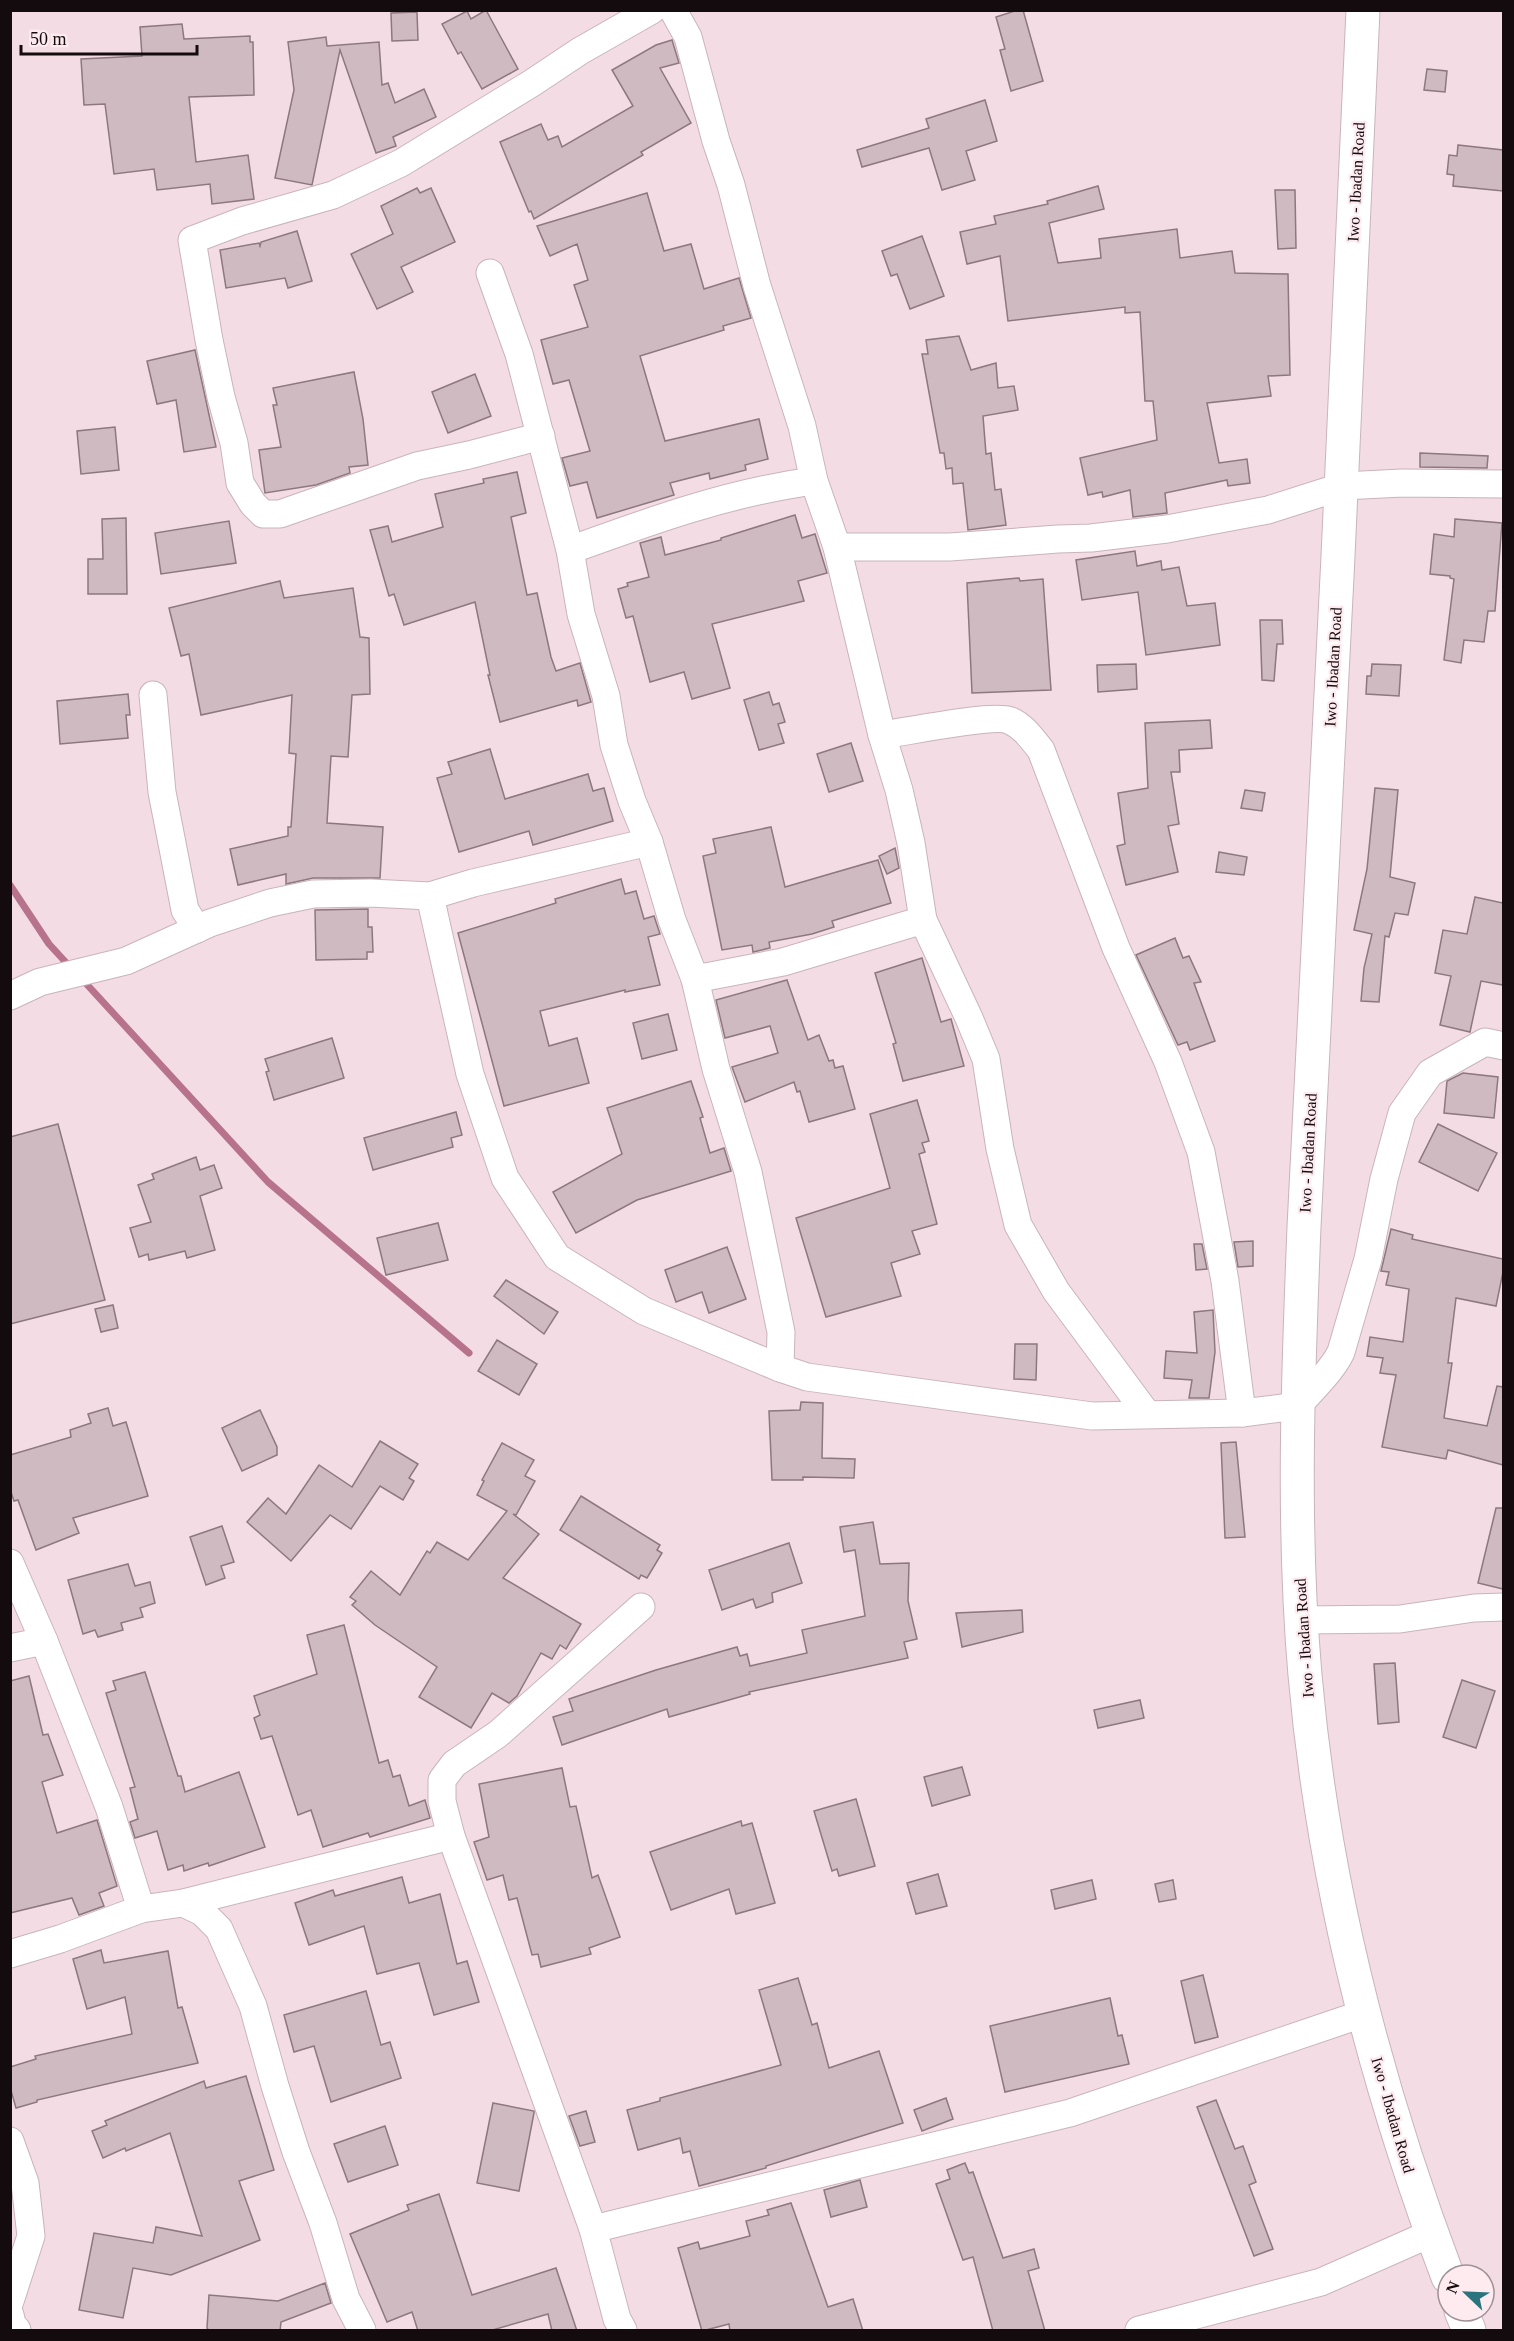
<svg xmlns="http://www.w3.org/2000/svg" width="1514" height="2341" font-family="Georgia,serif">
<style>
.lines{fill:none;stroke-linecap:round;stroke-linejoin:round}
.stream{stroke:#b7738c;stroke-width:7}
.building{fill:#d0bac1;stroke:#8d787f;stroke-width:1.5}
.street-casing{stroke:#cab4bb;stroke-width:29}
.primary-casing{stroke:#cab4bb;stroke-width:35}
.street{stroke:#fff;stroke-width:27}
.primary{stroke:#fff;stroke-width:33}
.labels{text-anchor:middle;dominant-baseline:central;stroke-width:4.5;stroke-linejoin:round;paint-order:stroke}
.street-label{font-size:16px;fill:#130b0e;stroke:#fdebf0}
</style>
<rect width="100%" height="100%" fill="#f3dce3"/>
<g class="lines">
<g class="stream">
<path d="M10,885L49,944L71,968"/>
<path d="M81,978L268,1182L469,1353"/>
</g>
</g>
<g class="building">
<path d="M486,10L518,69L482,89L461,52L458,54L442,24L467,11L471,19Z"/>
<path d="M1018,10H1023L1043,81L1011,91L1000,50L1005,49L996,17Z"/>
<path d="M417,12L418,40L392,41L391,13Z"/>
<path d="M182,24L184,39L250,36V42H253L254,95L189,97L196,162L248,155L254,199L212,204L210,184L157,190L154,169L114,174L105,104L84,105L81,59L142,56L140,27Z"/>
<path d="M326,37L327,46L379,42L382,85L388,83L395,103L424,89L436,117L393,137L396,146L376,153L340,50L312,185L275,178L294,90L288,42Z"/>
<path d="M672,40L679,63L660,68L691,123L641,152L643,155L534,219L531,211L529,212L500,142L541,124L548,140L558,136L562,147L633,106L612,70L656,45Z"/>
<path d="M1427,69L1447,71L1445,92L1424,90Z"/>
<path d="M985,100L997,141L966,151L975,180L942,190L929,148L862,167L857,150L929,128L926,119Z"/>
<path d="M1458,145L1503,150V191L1453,186L1454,175L1447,174L1449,155L1457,156Z"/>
<path d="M1098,186L1104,209L1049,223L1058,263L1101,258L1099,239L1177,229L1180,258L1232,251L1235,273L1288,274L1290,375L1268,376L1271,396L1207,403L1219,463L1247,459L1250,483L1228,486L1227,480L1165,493L1167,513L1133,517L1130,490L1103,497L1102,492L1088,495L1080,458L1157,440L1153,401H1145L1140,312L1125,313V307L1008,321L1000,256L967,264L960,232L996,224L994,216L1048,204L1047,201Z"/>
<path d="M417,188L420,193L431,188L455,242L401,267L413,292L377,309L351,254L393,234L381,206Z"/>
<path d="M1275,190H1295L1296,248L1278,249Z"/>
<path d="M647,193L664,251L691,244L704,289L739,278L751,318L723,326L724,330L640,356L665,441L759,419L768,459L745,465L746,470L710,479L709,473L670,483L674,495L597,518L587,482L570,486L562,458L590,451L569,380L553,384L541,340L588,327L574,285L588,280L577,244L550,256L537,226Z"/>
<path d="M297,231L312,281L288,288L285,278L226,288L220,250L259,243L260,246L261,242Z"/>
<path d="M922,236L944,296L910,309L897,274L891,276L882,251Z"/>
<path d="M959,336L971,370L996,363L998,388L1014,386L1018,410L983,416L986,454L991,453L995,490L1001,489L1006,525L968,530L963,483L953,484L952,468L946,469L944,453H940L922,354H928L926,340Z"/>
<path d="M195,350L216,447L184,452L176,400L157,404L147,361Z"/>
<path d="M354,372L363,419L368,465L349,467L350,473L316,485L265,493L259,450L281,447L273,405H277L273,388Z"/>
<path d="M475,374L491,416L448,433L432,392Z"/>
<path d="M115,427L119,470L81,474L77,431Z"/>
<path d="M1420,453L1488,456L1487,468L1420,467Z"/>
<path d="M517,472L526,513L511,517L527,595L537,593L551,657L556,671L580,663L591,702L578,706L577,700L500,722L488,675H490L475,602L404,625L394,594L389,596L370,530L388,526L392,542L443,527L435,494L484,483L483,479Z"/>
<path d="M795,515L802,538L815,534L827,573L798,581L804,601L712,624L730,688L692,699L684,672L650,682L633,616L626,618L618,589L628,586L627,583L649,577L640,543L661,537L665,555L721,540V538Z"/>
<path d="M126,518L127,594H88V559H103L102,519Z"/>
<path d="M1455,519L1502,523L1495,611H1488L1484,642L1464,640L1461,663L1444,660L1454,579L1450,578V576L1430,574L1434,534L1454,537Z"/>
<path d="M229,521L236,563L161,574L155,533Z"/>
<path d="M1135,551L1137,566L1161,561L1162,570L1179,567L1187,606L1215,603L1220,645L1146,655L1138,592L1082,600L1076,560Z"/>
<path d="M1019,578L1020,581L1043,579L1051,690L972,693L967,583Z"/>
<path d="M280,581L284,598L353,588L360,637L369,638L370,694L352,695L348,757L331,756L327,823L383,827L380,878H313L286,884V874L238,885L230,849L288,836V827H291L296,754L289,753L292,695L201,715L189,654L181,656L169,608Z"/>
<path d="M1260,620H1282L1283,644H1277L1274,681L1262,680Z"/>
<path d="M1136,664L1137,689L1098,692L1097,665Z"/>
<path d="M1372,664L1401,665L1399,696L1366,694L1367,676H1371Z"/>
<path d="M769,692L773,705L779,703L785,722L778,724L784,743L759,750L744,700Z"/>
<path d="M128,694L130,715H126L128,738L60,744L57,701Z"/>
<path d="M1210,720L1212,748L1179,750L1180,772H1171L1179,824L1168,826L1178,872L1126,885L1117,846L1125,844L1118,793L1148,788L1145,723Z"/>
<path d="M851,743L863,781L829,792L817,754Z"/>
<path d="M490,749L505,799L588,774L593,791L604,788L613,821L533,845L529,831L459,852L437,778L452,774L448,762Z"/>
<path d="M1375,788L1398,790L1390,877L1415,883L1408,915L1395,913L1389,937L1385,936L1379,1002L1361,1001L1364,968L1372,934L1354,930L1367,869Z"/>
<path d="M1245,790L1265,793L1262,811L1241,808Z"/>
<path d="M771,827L785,887L878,860L891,903L832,921L834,927L812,934L769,942L770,948L753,952L752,945L722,950L703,856L716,853L713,839Z"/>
<path d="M895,848L899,868L887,874L879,856Z"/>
<path d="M1219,852L1247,857L1244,875L1216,872Z"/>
<path d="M621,879L625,894L636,891L644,919L654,916L660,934L648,937L660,985L625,992V990L540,1011L549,1046L577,1038L589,1083L504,1106L458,933L556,903L555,899Z"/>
<path d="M1475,897L1503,903V985L1481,981L1470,1032L1440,1025L1451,976L1435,973L1443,930L1467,934Z"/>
<path d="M368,909V927H372L373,952H367V959L316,960L315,910Z"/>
<path d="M1175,938L1183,958L1189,956L1201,982L1194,983L1215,1041L1190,1050L1187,1042L1178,1045L1136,955Z"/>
<path d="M922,958L941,1022L951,1019L964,1066L903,1081L893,1044L896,1043L875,973Z"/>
<path d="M787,980L808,1040L819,1035L829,1061L833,1060L835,1068L843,1066L855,1109L809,1122L800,1091L797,1092L794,1082L745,1102L732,1067L778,1053L770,1026L725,1038L716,1000Z"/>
<path d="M668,1014L677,1050L642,1059L633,1023Z"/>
<path d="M332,1038L344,1078L274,1100L266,1072L269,1071L265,1059Z"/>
<path d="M1463,1073L1498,1077L1494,1118L1444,1113L1447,1081Z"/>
<path d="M691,1081L703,1117L700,1118L710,1153L724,1148L731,1171L637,1200L576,1233L553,1192L622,1154L607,1108Z"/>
<path d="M917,1100L929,1141L922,1143L925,1152L919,1154L937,1224L912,1231L920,1254L891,1263L901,1296L826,1317L796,1218L890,1188L870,1114Z"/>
<path d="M456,1112L462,1135L451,1138L453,1147L373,1170L364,1138Z"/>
<path d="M58,1124L105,1300L10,1324V1137Z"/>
<path d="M1438,1124L1497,1153L1478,1191L1419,1162Z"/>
<path d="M196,1157L200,1170L214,1165L222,1188L200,1196L215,1250L187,1258L185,1251L149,1260L148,1254L139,1257L130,1228L151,1222L138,1185L154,1179L152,1174Z"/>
<path d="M438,1223L448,1260L386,1275L377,1238Z"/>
<path d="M1391,1229L1413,1235L1412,1239L1503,1259V1272L1496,1306L1456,1298L1448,1363H1452L1444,1418L1487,1426L1497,1386L1503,1387V1465L1448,1450L1446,1459L1382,1447L1396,1375L1380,1373L1383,1358L1367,1356L1370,1337L1403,1342L1409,1289L1386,1285L1389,1272L1381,1271Z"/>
<path d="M1253,1241V1266L1238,1267L1234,1242Z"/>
<path d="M1194,1244H1202L1207,1269L1196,1270Z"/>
<path d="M727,1247L746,1299L709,1313L702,1292L676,1302L665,1270Z"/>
<path d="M506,1280L558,1312L544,1334L494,1296Z"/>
<path d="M113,1305L118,1328L101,1332L95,1309Z"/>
<path d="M1213,1310L1215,1352L1209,1398H1189L1192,1380L1164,1378L1166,1351L1197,1353L1194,1312Z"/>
<path d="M497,1340L537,1364L519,1395L478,1371Z"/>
<path d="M1015,1344H1037L1036,1380L1014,1379Z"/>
<path d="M801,1402L823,1403L822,1458L855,1459L854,1478L803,1477V1480H772L769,1411L800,1410Z"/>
<path d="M108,1408L113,1426L126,1422L148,1496L73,1518L79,1533L36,1550L18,1500L14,1501L10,1489V1455L71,1437L70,1430L91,1423L88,1414Z"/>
<path d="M260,1410L277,1447V1455L242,1471L222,1428Z"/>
<path d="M380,1441L418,1464L409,1478L414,1481L403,1500L380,1486L351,1529L330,1515L291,1561L247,1522L268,1498L286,1514L319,1465L352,1487Z"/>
<path d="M1236,1442L1245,1537L1225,1538L1221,1443Z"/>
<path d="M502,1443L534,1460L525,1476L535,1481L516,1515L513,1514L539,1534L503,1578L581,1624L566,1649L560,1645L552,1659L541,1653L517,1696L509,1703L492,1693L471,1728L419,1697L437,1667L375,1625L352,1605L356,1601L350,1597L371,1571L400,1595L427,1551L430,1553L437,1542L468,1560L507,1511L477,1495L484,1481L482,1480Z"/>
<path d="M581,1496L660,1545L657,1550L662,1553L647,1578L641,1575L639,1579L560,1530Z"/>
<path d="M1496,1508H1503V1589L1478,1583Z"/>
<path d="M873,1522L880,1564L909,1563L908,1601L917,1639L904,1642L908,1658L749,1692L750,1694L669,1717L667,1709L562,1745L553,1717L573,1711L569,1699L656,1670L737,1647L740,1656L747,1654L750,1666L807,1653L802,1630L865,1616L855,1550L844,1552L840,1527Z"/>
<path d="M222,1526L234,1562L221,1566L225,1578L206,1585L190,1537Z"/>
<path d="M789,1543L802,1583L772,1593L773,1602L756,1608L753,1599L722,1610L709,1570Z"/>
<path d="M128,1564L135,1586L150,1582L155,1603L140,1608L143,1617L121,1623L123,1630L98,1637L95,1630L83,1634L68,1580Z"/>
<path d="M1022,1610L1023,1632L962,1647L956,1613Z"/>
<path d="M344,1625L379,1763L388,1760L393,1777L400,1775L409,1806L425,1800L430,1818L370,1837L368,1833L323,1847L311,1810L298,1815L272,1736L261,1739L254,1718L260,1715L254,1696L317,1674L307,1635Z"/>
<path d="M1395,1663L1399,1722L1378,1724L1374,1664Z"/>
<path d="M145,1672L178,1776H181L185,1792L239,1772L265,1847L209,1866L208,1863L184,1871L183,1865L168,1870L157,1831L135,1838L130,1822L138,1819L130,1788L135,1787L106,1693L116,1690L113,1681Z"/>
<path d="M29,1676L43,1735L48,1734L63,1775L42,1782L57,1833L97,1820L117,1886L99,1893L104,1906L79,1915L72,1898L10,1913V1681Z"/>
<path d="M1462,1680L1495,1691L1476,1748L1443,1737Z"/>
<path d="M1140,1700L1144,1718L1098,1728L1094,1710Z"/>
<path d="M962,1767L970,1795L932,1806L924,1777Z"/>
<path d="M562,1768L570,1807L576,1806L592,1878L598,1875L620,1937L589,1948L591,1954L541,1967L538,1954L532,1955L517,1898L509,1900L503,1875L487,1880L474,1842L489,1837L479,1784Z"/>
<path d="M856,1799L875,1866L839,1876L837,1869L832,1871L814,1811Z"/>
<path d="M741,1821L742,1826L752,1823L775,1903L736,1914L729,1889L671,1910L650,1852Z"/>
<path d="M938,1874L947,1906L916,1914L907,1883Z"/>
<path d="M402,1877L409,1903L440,1894L457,1964L467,1961L479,2002L434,2015L419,1963L377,1974L364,1926L309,1945L295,1903L333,1890L335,1896Z"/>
<path d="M1092,1880L1096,1899L1055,1909L1051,1890Z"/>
<path d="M1173,1880L1176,1899L1159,1902L1155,1884Z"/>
<path d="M101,1950L104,1963L168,1951L178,2008L182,2007L198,2063L37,2100V2102L16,2108L10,2087V2067L36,2059L35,2056L132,2034L125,1997L87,2009L73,1959Z"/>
<path d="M1203,1975L1218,2037L1195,2043L1181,1981Z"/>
<path d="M798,1978L812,2025L817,2023L829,2068L879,2051L903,2123L766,2166V2168L699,2186L690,2151L683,2153L680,2138L638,2150L627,2110L660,2101V2098L781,2065L759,1990Z"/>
<path d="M366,1991L381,2045L390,2042L401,2078L331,2102L314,2046L294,2052L284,2015Z"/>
<path d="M1110,1998L1118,2036L1122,2035L1129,2064L1005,2092L990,2026Z"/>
<path d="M246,2076L274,2170L239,2181L260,2240L171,2275L133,2268L123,2318L79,2310L94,2233L153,2243L156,2227L202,2236L170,2133L126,2151L125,2148L103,2158L92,2131L107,2125L105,2121L204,2081L206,2088Z"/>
<path d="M946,2098L953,2119L922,2131L914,2110Z"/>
<path d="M1216,2100L1235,2149L1243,2146L1256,2182L1249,2185L1273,2249L1254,2256L1197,2107Z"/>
<path d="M493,2103L534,2111V2113L519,2191L477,2183Z"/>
<path d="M586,2111L595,2142L580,2146L569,2116Z"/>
<path d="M385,2126L398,2165L348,2182L334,2144Z"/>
<path d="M965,2163L969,2173L973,2172L1003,2258L1034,2249L1039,2268L1028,2271L1045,2331H993L973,2257L963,2260L936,2184L950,2179L947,2170Z"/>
<path d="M860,2180L867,2207L831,2217L824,2190Z"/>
<path d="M439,2194L472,2295L556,2268L577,2331H552L548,2314L489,2331H418L412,2312L387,2322L350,2234L409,2210L407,2205Z"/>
<path d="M791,2203L828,2307L853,2299L863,2331H730L729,2324L702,2331L678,2248L698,2242L700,2249L750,2236L746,2221L769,2215L767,2210Z"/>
<path d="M325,2283L331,2303L281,2322L280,2331H209L207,2328L209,2295L278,2301Z"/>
</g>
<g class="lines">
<g class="street-casing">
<g id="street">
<path d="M673,10L688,37L716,141L731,185L757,286L802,426L814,481L837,547L882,735L899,790L911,843L923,920L969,1018L986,1059L1000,1149L1018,1225L1056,1291L1147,1414"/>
<path d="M490,273L519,354L570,550L581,614L606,696L614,745L632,801L649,842L672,920L695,979L716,1069L748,1172L781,1332L780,1368L807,1377L1092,1416L1242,1413L1298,1406C1312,1389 1332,1371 1341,1352L1368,1259L1384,1179L1402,1113L1430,1073L1485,1042L1504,1046"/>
<path d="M541,436L469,455L417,466L280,514H263L253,504L240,483L234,443L221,397L209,340L192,240L242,221L333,195L401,163L532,83L580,51L652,10"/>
<path d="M837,547H950L1058,539L1091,538L1167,529L1268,510L1343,486L1402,483L1504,484"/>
<path d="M570,550C650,521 730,492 814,481"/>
<path d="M153,695L162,792L185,910L197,929"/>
<path d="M882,735C905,732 996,713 1011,721C1024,727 1032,739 1041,750L1116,948L1168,1062L1201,1152L1225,1281L1242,1413"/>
<path d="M430,896L470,1074L505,1178L557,1257L644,1311L780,1368"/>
<path d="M695,979L783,962L923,920"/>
<path d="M10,996L40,982L126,961L210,923L270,903L313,894L370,893L430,896L473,883L649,842"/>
<path d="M10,1563L44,1641L109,1807L141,1909"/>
<path d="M1301,1620L1400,1619L1474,1608L1504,1607"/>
<path d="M10,1648L44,1641"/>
<path d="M183,1903L451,1836"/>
<path d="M10,1954L60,1939L141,1909L183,1903L202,1912L219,1929L253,2006L275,2086L296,2152L323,2223L346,2299L362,2330"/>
<path d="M10,2141L25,2183L31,2236L10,2301"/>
<path d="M593,2229L1070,2113L1365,2013"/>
<path d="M10,2315L12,2324L17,2330"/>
<path d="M623,2330L617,2319L593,2229L451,1836L442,1801V1780L454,1764L498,1734L641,1607"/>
<path d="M1139,2330L1321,2282L1432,2233"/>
</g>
</g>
<g class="primary-casing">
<g id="primary">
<path d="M1363,10C1351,298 1337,584 1322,871C1315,990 1310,1109 1304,1227C1298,1376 1292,1526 1305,1675C1323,1881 1375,2084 1448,2277"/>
<path d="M1461,2311L1469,2330"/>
</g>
</g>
<use href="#street" class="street"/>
<use href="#primary" class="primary"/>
</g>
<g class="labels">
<g class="street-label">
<text transform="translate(1356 182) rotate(-87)">Iwo - Ibadan Road</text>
<text transform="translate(1333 667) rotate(-87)">Iwo - Ibadan Road</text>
<text transform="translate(1308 1153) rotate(-87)">Iwo - Ibadan Road</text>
<text transform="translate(1304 1638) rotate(-94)">Iwo - Ibadan Road</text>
<text transform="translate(1393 2115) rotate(74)">Iwo - Ibadan Road</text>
</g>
</g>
<rect width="1514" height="2341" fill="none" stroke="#130b0e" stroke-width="24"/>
<g transform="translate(1466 2293) rotate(293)"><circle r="28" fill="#fdebf0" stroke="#9f9196" stroke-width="1.5"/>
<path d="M0-4.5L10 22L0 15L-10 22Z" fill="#2b747d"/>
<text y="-9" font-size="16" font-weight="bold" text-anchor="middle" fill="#130b0e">N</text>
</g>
<path d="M21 45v9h176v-9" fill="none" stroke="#130b0e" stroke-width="3"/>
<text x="30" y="45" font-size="18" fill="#130b0e" stroke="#fdebf0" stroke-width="4.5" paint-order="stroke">50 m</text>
</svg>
